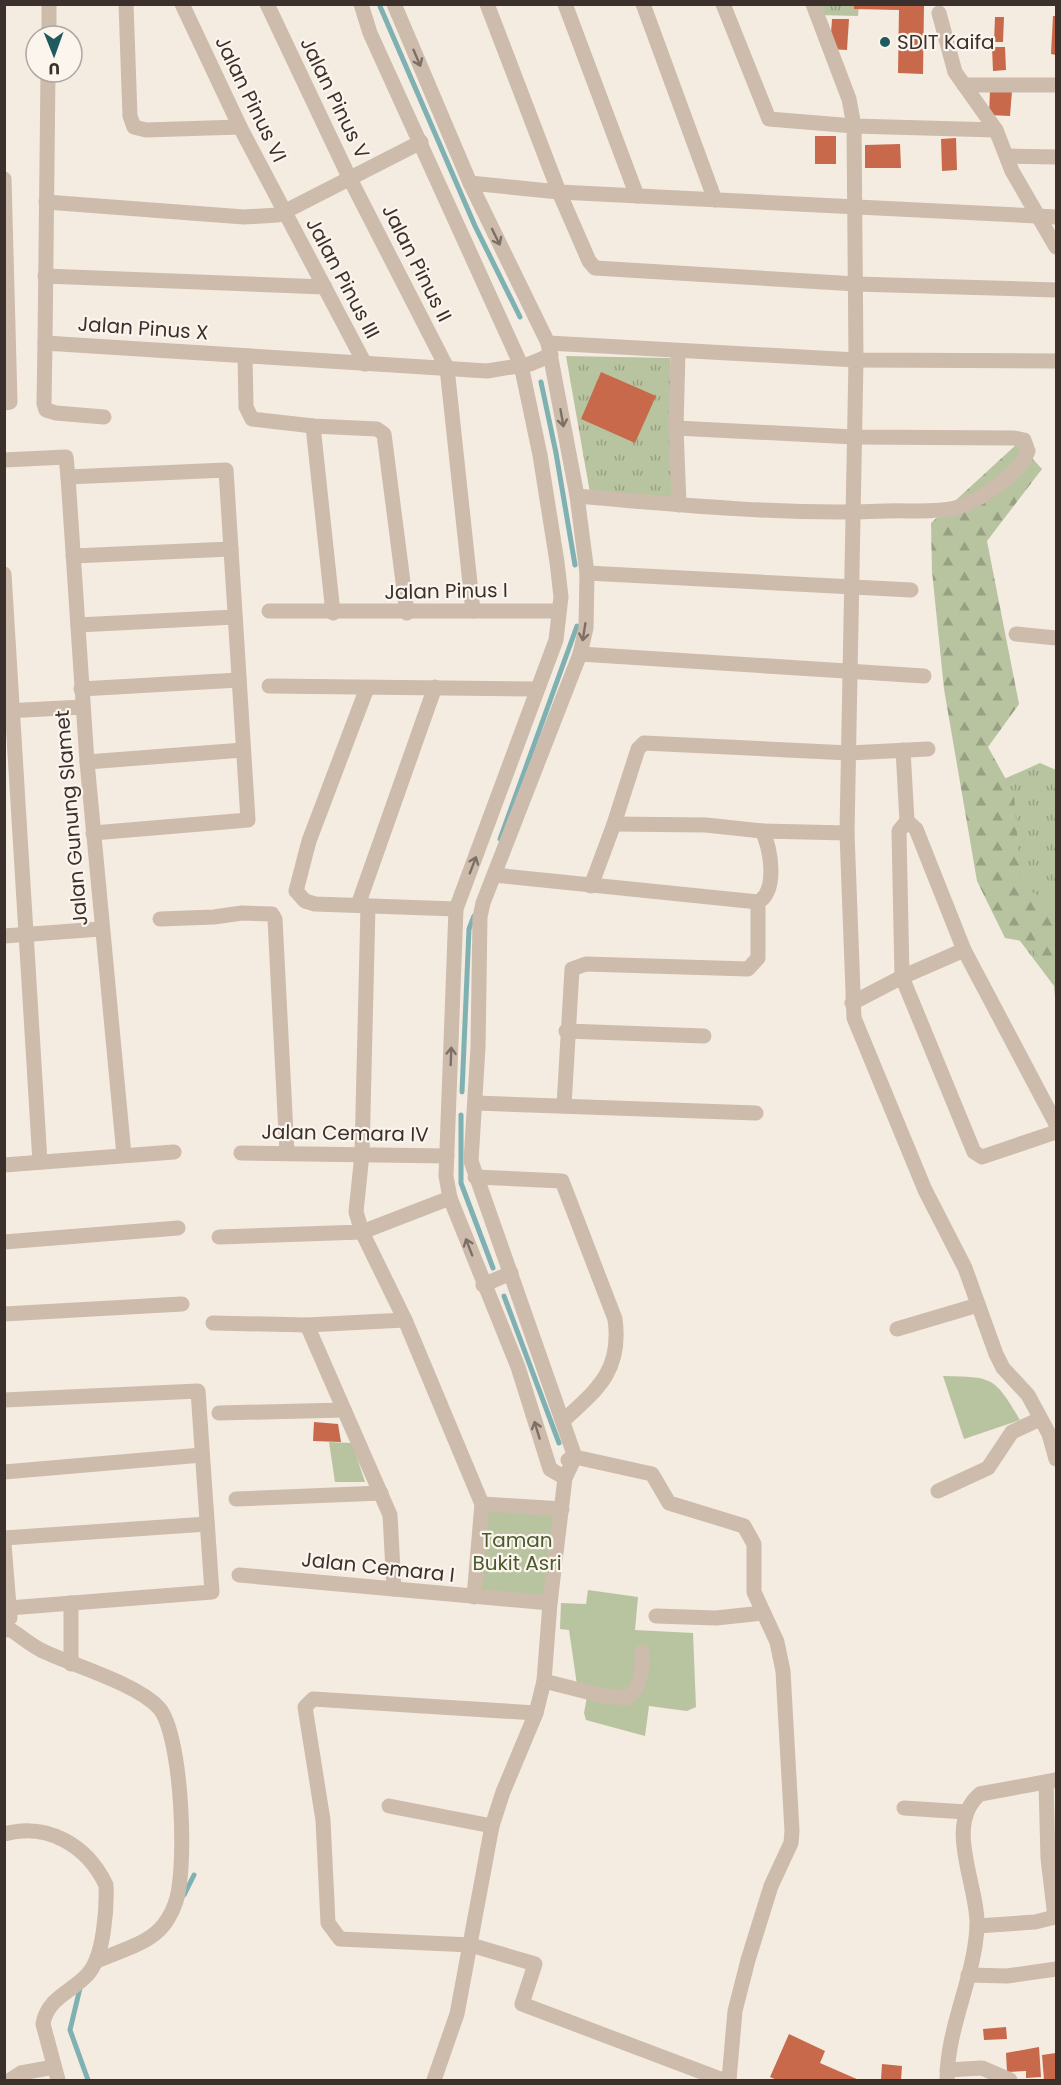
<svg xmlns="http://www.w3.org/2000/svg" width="1061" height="2085" font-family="Poppins,sans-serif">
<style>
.grass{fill:url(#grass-tufts)}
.forest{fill:url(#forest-firs)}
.park{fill:#b8c4a0}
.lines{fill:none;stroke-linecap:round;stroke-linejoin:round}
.stream{stroke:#7fb0b2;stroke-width:5}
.building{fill:#c8694b}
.street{stroke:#cdbbac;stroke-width:15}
.oneway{stroke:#7d6f65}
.poi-dot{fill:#1f5a5e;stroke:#fbf5ee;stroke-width:2}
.labels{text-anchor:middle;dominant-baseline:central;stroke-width:4.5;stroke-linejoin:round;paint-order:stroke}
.poi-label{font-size:20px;fill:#3b302b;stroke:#fbf5ee;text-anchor:start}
.street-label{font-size:20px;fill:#3b302b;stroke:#fbf5ee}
.park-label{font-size:20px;fill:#4a5a2e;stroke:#fbf5ee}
</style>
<defs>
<pattern id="grass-tufts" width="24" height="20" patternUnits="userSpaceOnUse" patternTransform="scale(1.5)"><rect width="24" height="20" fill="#b8c4a0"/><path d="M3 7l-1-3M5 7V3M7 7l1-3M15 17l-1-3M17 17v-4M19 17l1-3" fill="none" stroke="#97a083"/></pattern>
<pattern id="forest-firs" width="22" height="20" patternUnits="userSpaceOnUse" patternTransform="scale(1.5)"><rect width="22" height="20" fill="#b8c4a0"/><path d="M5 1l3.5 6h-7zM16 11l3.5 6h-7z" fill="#97a083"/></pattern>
</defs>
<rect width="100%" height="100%" fill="#f4ebe1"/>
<g class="grass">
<path d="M815,5H859L858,16L818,15Z"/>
<path d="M566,356L670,358L672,499L590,493Z"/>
<path d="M1040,763L1056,770V1009L1054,986L993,905L970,794Z"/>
</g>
<path class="forest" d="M1018,443L1042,469L987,541L1019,704L988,747L1014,794L1021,885L1056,907V981L1027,942L1005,938L977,881L944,689L932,571L931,523Z"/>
<g class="park">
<path d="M943,1376C994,1377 994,1377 1020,1420L964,1439Z"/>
<path d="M329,1442L352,1443L365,1482H335Z"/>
<path d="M482,1504L562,1509L550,1603L474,1597Z"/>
<path d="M588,1590L638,1597L635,1630L693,1633L696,1707L687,1711L649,1706L645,1736L586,1720L584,1713L588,1691L577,1685L569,1630L560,1629L561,1603L586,1604Z"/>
</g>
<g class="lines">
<g class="stream">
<path d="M379,4L475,226L520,317"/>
<path d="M541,382L556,453L575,565"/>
<path d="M500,839L577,626"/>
<path d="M462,1092L469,929L474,916"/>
<path d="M461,1115V1183L493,1268"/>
<path d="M504,1296L559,1443"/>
<path d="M184,1895L194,1875"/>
<path d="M80,1988L70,2030L88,2080"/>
</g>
</g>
<g class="building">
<path d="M854,4H924L923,74L898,73L899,10L854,9Z"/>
<path d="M1053,16H1056V55L1051,54Z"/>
<path d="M995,17H1004L1003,42H994Z"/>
<path d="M832,19H849L847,50L830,49Z"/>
<path d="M992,47H1005L1006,70L993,71Z"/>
<path d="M990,90L1012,91L1010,116L989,115Z"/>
<rect x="815" y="136" width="21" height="28"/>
<path d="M956,138L957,170L942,171L941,139Z"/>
<path d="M900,144L901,168H865V145Z"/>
<path d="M601,372L656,396L635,443L581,419Z"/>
<path d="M314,1422L338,1424L341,1442L313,1441Z"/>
<path d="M1006,2027L1007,2039L984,2040L983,2029Z"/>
<path d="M789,2034L825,2051L820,2063L859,2080H777L770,2077Z"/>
<path d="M1039,2047L1041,2077L1026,2078V2071L1007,2072L1006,2053Z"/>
<path d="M1056,2053V2080H1044L1042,2055Z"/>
<path d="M882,2064L902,2066L901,2080H881Z"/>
</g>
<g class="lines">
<g class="street">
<path d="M126,4L130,116L134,127L146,130L240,127"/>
<path d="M182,4L240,127L365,364"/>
<path d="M267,4L349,177L447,368L473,611"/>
<path d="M361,4L370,33L521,365L540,455L557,562L561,597L556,640L456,909L446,1176L450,1198L518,1367L550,1469L565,1478"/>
<path d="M394,4L470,183L548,343L577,496L587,573L586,628L580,654L483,903L480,917L478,1048L471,1161L575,1457L565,1478L550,1603L544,1681L536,1713L503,1792L492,1826L457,2014L434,2080"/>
<path d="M487,4L559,192L589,261L595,268L856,284L1056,290"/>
<path d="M565,4L637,196"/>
<path d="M643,4L715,200"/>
<path d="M723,4L769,119L854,126L996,130"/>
<path d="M813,4L849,99L854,126L856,360L847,833L854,1018L925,1190L965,1268L996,1354L1003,1368L1028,1395L1049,1434L1056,1459"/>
<path d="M939,13L955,72L996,130L1012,171L1056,247"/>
<path d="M49,36V4"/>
<path d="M964,85H1056"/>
<path d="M1007,156L1056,157"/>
<path d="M4,179L10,402L4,403"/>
<path d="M470,183L559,192L1056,217"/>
<path d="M46,202L244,217L278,215L421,142"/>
<path d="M45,276L325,287"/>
<path d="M45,343L48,72"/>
<path d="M548,343L856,360L1056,361"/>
<path d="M678,351L676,428L679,505"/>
<path d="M245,356L246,407L252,419L313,426L377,429L384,434L407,613"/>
<path d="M104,417L56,413L46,410L44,404L45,343L487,371L530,364L551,355"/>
<path d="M313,426L333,613"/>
<path d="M4,460L66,457L68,477L226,470L248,820L93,833"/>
<path d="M68,477L87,762L124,1155"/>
<path d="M577,496C679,505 783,515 886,511C908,510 934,513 955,508C977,502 1021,474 1028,451L1024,440L1014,438L854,437L676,428"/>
<path d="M73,556L231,549"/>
<path d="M587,573L911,590"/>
<path d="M4,574L40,1162"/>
<path d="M269,611H559"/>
<path d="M78,625L235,617"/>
<path d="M1016,634L1056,638"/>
<path d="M580,654L924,676"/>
<path d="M269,686L537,689"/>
<path d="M367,688L309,841L296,891L305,901L315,904L456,909"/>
<path d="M81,689L239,680"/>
<path d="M5,711L83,707"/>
<path d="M903,750L907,821L899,831L902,977L964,950L1056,1124"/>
<path d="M87,762L243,750"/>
<path d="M907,821L916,829L964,950"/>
<path d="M762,831L847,833"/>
<path d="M494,875L758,902"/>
<path d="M591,886L614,824L638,749L644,743L849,753L928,749"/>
<path d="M358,905L435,687"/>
<path d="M160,919L214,917L242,913L272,914L275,919L287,1153"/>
<path d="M4,936L101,929"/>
<path d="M852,1003L902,977L974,1152L982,1157L1053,1133L1056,1129"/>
<path d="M566,1031L704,1036"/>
<path d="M476,1103L756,1113"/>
<path d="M564,1106L572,969L586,964L748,969L758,958V902C778,891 771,848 762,831L706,825L614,824"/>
<path d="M241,1153L447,1156"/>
<path d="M4,1165L174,1152"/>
<path d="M475,1177L562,1181L615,1319C622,1370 598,1389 564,1420"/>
<path d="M450,1198L362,1232L405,1320L482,1504L474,1597"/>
<path d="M219,1237L362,1232L356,1212L362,1154L368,906"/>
<path d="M4,1242L178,1228"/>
<path d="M483,1285L511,1273"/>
<path d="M4,1314L182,1304"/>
<path d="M213,1323L307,1325L405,1320"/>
<path d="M307,1325L390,1515L394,1589"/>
<path d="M897,1329L978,1305"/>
<path d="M4,1400L198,1391L212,1592L9,1608"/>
<path d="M219,1413L344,1410"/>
<path d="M568,1460L575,1457L652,1474L669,1503L744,1526L754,1544V1592L777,1642L783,1671L792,1831L791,1843L771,1886L748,1960L735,2011L729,2080"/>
<path d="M4,1472L202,1455"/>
<path d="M938,1491L988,1468L1012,1432L1040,1419"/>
<path d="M236,1499L381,1493"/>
<path d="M482,1504L562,1509"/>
<path d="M4,1538L207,1524"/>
<path d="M4,1544L10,1618"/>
<path d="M239,1575L550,1603"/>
<path d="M71,1603V1664"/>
<path d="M656,1616L716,1618L763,1613"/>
<path d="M4,1630H11C22,1637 33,1647 45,1652C75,1666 137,1684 159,1708C182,1734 188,1871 175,1904C172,1913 165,1925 158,1931C142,1946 116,1952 97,1961"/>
<path d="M544,1681L603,1696L627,1698C642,1689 642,1668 642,1652"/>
<path d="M536,1713L313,1699L305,1707L323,1820L328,1923L340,1939L471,1945L535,1964L522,2004L723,2080"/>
<path d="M389,1806L492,1826"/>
<path d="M904,1808L966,1812"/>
<path d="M4,1834C47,1822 87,1845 106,1885C107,1908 104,1956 88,1974C72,1992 47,1998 43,2024L58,2080"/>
<path d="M977,1926L1035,1922L1055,1917L1048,1858L1046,1782"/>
<path d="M968,1975L1007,1976L1056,1969"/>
<path d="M947,2070L982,2068L1010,2080"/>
<path d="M10,2080L21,2073L54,2067"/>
<path d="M947,2080C947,2027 974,1980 977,1927C979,1886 943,1825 980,1794L1056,1780"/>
</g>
</g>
<defs><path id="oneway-shaft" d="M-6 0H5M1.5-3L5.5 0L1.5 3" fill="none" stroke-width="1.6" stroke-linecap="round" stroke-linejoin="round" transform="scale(1.5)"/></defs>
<g class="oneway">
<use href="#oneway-shaft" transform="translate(417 58) rotate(67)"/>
<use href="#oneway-shaft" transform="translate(496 237) rotate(64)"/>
<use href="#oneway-shaft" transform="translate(562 418) rotate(80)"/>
<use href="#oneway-shaft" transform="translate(584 632) rotate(99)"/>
<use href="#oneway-shaft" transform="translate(473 865) rotate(-69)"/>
<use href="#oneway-shaft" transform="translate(451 1056) rotate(-88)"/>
<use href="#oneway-shaft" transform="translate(469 1247) rotate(-111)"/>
<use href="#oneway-shaft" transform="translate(537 1430) rotate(-107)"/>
</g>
<circle class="poi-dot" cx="885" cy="42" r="6"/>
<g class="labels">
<g class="poi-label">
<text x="897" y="42">SDIT Kaifa</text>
</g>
<g class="street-label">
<text transform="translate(335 98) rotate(64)">Jalan Pinus V</text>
<text transform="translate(251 99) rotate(64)">Jalan Pinus VI</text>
<text transform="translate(417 263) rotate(63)">Jalan Pinus II</text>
<text transform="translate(343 278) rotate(62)">Jalan Pinus III</text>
<text transform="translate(143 328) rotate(4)">Jalan Pinus X</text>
<text transform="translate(446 591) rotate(-1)">Jalan Pinus I</text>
<text transform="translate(71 818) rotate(-95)">Jalan Gunung Slamet</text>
<text transform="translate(345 1133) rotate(1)">Jalan Cemara IV</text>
<text transform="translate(378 1567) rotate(6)">Jalan Cemara I</text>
</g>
<g class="park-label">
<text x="517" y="1540">Taman<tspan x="517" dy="23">Bukit Asri</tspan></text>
</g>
</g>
<rect width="1061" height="2085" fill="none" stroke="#3b302b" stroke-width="12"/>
<g transform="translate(54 54) rotate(179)"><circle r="28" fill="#fbf5ee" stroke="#aea6a0" stroke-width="1.5"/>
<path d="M0-4.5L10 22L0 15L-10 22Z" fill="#1f5a5e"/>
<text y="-9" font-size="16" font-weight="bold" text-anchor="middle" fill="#3b302b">U</text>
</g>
</svg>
